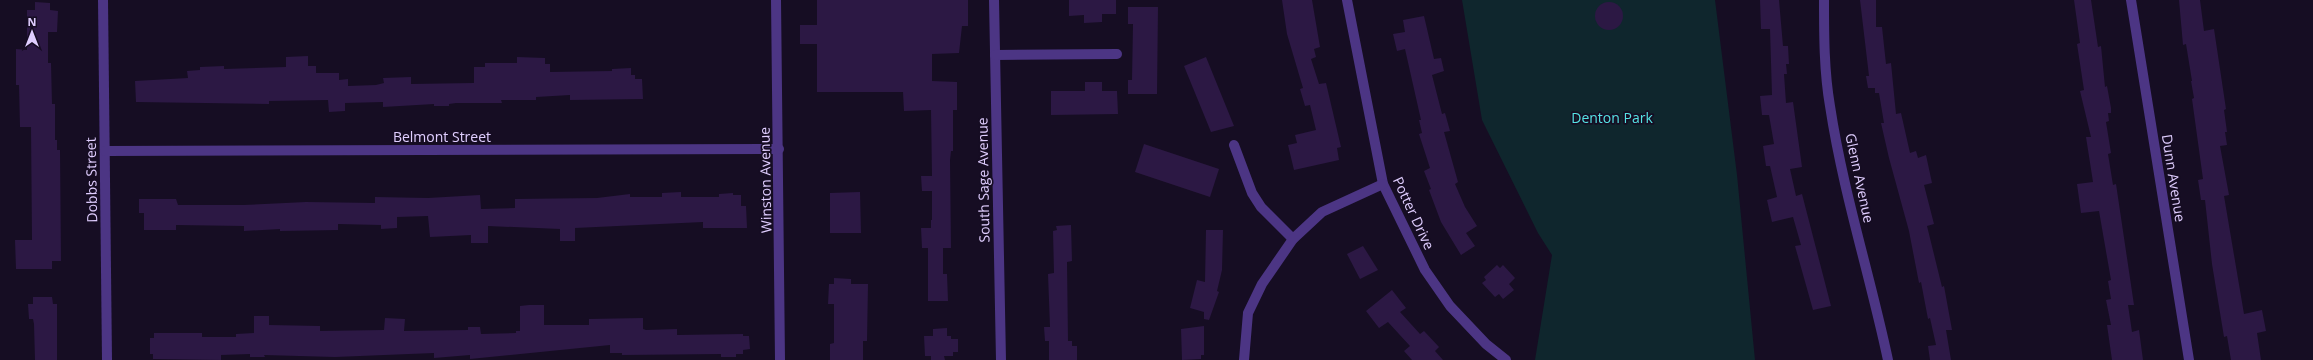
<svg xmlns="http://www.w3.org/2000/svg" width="2313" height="360" font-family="'Open Sans',sans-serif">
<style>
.green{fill:#0f262d}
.building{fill:#2c1844}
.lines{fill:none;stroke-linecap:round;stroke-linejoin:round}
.minor{stroke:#4c3584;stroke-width:10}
.labels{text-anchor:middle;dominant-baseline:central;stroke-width:3.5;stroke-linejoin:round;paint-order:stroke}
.park-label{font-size:14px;fill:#55e3e4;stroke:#160d23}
.street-label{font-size:14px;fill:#e0ceff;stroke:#160d23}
</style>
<rect width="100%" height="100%" fill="#160d23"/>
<path class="green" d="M1462,0H1715L1737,175L1755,360H1535L1552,255L1538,233L1482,120Z"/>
<g class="building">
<path d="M817,0H968V26H962L959,53L932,54V81L957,82V110H953V151H951L950,160L951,248H943V274H947L948,301H928V248H922L921,228H931V220H932V191H922L921,176H932L931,110L904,111L903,92H817V44H800V25H817Z"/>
<path d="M1069,0H1116V14H1102V22L1084,23V15L1069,16Z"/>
<path d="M1282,0H1312L1320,47L1314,49L1316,57L1311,59L1319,84L1326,83L1341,147L1337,148L1339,160L1294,170L1288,145L1297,143L1295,135L1316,130L1310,105L1305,106L1300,89L1303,88L1287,34Z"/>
<path d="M1760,0H1779L1783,46H1788L1789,64H1786L1787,74H1784L1786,103L1793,102L1802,167L1790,169L1796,196L1802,194L1831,306L1813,310L1795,246L1801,245L1793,217L1772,222L1767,200L1777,197L1770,166H1766L1763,146L1774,144L1769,115H1762L1760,96L1772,95L1770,29H1761Z"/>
<path d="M1860,0H1876V27H1882L1886,64L1891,63L1896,114L1901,113L1910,153L1916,151L1918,158L1926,155L1932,183L1924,185L1934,224L1927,226L1942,287L1944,286L1952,330H1946L1951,360H1930L1928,346L1936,345L1930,318L1928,319L1921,282L1919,283L1909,231L1889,158L1881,123H1884L1879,93H1875V88H1868L1866,76H1869Z"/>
<path d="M2074,0H2091L2098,47L2101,46L2105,87L2107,86L2111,108V113H2108L2109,121L2106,122L2111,153L2108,154L2113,185L2116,184L2134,305H2128L2132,332L2139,330L2143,360H2112L2107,325H2111L2106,300L2111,299L2108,281L2111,280L2099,211L2081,213L2077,184L2093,182L2086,137H2091L2080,91L2084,90L2077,44L2080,43Z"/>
<path d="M2179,0H2200L2204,31L2214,29L2226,109L2224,110L2227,132H2225L2227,145L2220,146L2229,195L2224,196L2244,314L2262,310L2266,331L2257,333L2261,360H2231L2227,336L2224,337L2212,264L2205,200H2201L2198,180L2203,179L2192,99L2194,98L2191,81H2192L2186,44L2183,45Z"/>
<path d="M35,2L50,3V10L58,11L57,32H48V63H51L52,104H55V140H57V150H60L61,261H52V269H16L15,240H32L31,127H20L19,85H16V49L27,50V10H35Z"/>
<circle cx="1609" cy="16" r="14"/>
<path d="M1128,7H1158L1157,94H1128V80H1132L1133,24H1128Z"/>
<path d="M1424,16L1434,59L1441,58L1444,71L1432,75L1442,114L1445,113L1450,131L1444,132L1458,182L1455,184L1465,207L1477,226L1466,233L1475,246L1461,255L1441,222L1429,190L1431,189L1424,171L1430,168L1419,134L1422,133L1419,120H1421L1405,49L1397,51L1393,34L1405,32L1403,20Z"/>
<path d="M308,56V66H316V73H339V80L348,79V86L376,85L384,83L383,78L411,77V84L474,83V67H485V63H517V57L545,58V64H550V72L612,71V69L631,68V75H635V79H642L643,99L570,100V95L536,97V100H501L502,103H456L449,104V106H434V104L383,107V102L345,103V111L329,112L328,100L269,101V104L136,102L135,81L188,78L187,71L200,70V67L224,66V69L286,67V57Z"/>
<path d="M1206,57L1234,126L1211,132L1184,66Z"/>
<path d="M1085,82H1102V91H1117L1118,114L1051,115V91H1085Z"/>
<path d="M1144,144L1219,169L1210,197L1135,172Z"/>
<path d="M681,192V197H719V194L733,193V195H741V206H746L747,228H703V222L575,228V241H560V229L488,226V243H471V235L430,237L428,216L397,217V228L381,229V225L338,224V230L280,231V229L244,231V226L176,225V230H144V213H139V199H176L178,205H243L306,202L375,203V197L428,198L480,195L481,209L515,208V199L597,198L630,194V197H662V193Z"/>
<path d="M860,192L861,233H830V193Z"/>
<path d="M1071,225L1072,261L1067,262L1068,341H1072V346H1077V360H1049V341H1045L1044,327H1050L1048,274L1054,273L1053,231L1057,230L1056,226Z"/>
<path d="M1206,230H1223L1222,270L1217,291L1219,292L1209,320L1204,319V312L1190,308L1197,280L1205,282Z"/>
<path d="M1363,246L1378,270L1360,279L1347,254Z"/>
<path d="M1497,265L1500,268L1503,265L1515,278L1509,284L1514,290L1503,299L1499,294L1495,297L1482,283L1486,280L1484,277Z"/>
<path d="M834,278L851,279V284H868L867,341H863V360H830V344L834,343V304H828L829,284H834Z"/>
<path d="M1392,290L1406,308L1400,312L1420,334L1424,331L1439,347L1435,351L1443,360H1412L1404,351L1410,346L1388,322L1379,328L1366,311Z"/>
<path d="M33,297H52L53,304H57V360H35L34,324L33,319H29L28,304H33Z"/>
<path d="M529,305H544V325H589V319L643,318V329L646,330L677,329V335L743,334V336H749L750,349L743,350V354H736V357H721V354L622,355V353H610V345L470,359V355L434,358V353L335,357L264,355L265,357H250V354L221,355V360L153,359V354H150V338H154V333H202V337H236V334L254,333V316H269V325L320,326V331L384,330L385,318L405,319L404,331L468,330V327H480L481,334L516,333V331H520V306Z"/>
<path d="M1204,326V355H1201V359L1182,360L1181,329Z"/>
<path d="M947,328V336H951V339H958V352H953V356H944L945,360H931V356H925L924,336H933V329Z"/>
</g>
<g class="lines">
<g class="minor">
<path d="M103,0L107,360"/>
<path d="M776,0L780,360"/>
<path d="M994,0L1001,360"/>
<path d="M1347,0L1383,184L1425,270L1450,306L1486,344L1506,360"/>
<path d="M1824,0C1824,35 1824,71 1830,106C1843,192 1870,275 1888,360"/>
<path d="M2131,0L2189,360"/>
<path d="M995,55L1117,54"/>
<path d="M1234,145L1252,193L1261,207L1293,239"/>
<path d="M105,151L779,149"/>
<path d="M1244,360L1248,313L1262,284L1293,239L1322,212L1383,184"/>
</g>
</g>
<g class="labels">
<g class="park-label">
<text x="1612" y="117">Denton Park</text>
</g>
<g class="street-label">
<text x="442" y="136">Belmont Street</text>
<text transform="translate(1860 178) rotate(78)">Glenn Avenue</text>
<text transform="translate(2174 178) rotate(81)">Dunn Avenue</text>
<text transform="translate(91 180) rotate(-91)">Dobbs Street</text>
<text transform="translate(765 180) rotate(-91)">Winston Avenue</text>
<text transform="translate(983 180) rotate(-91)">South Sage Avenue</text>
<text transform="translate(1414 213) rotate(65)">Potter Drive</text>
</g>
</g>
<g transform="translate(32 32)" stroke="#160d23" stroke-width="3" paint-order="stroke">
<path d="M0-3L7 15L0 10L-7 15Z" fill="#e0ceff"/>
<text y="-6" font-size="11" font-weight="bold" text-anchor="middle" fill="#e0ceff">N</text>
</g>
</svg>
